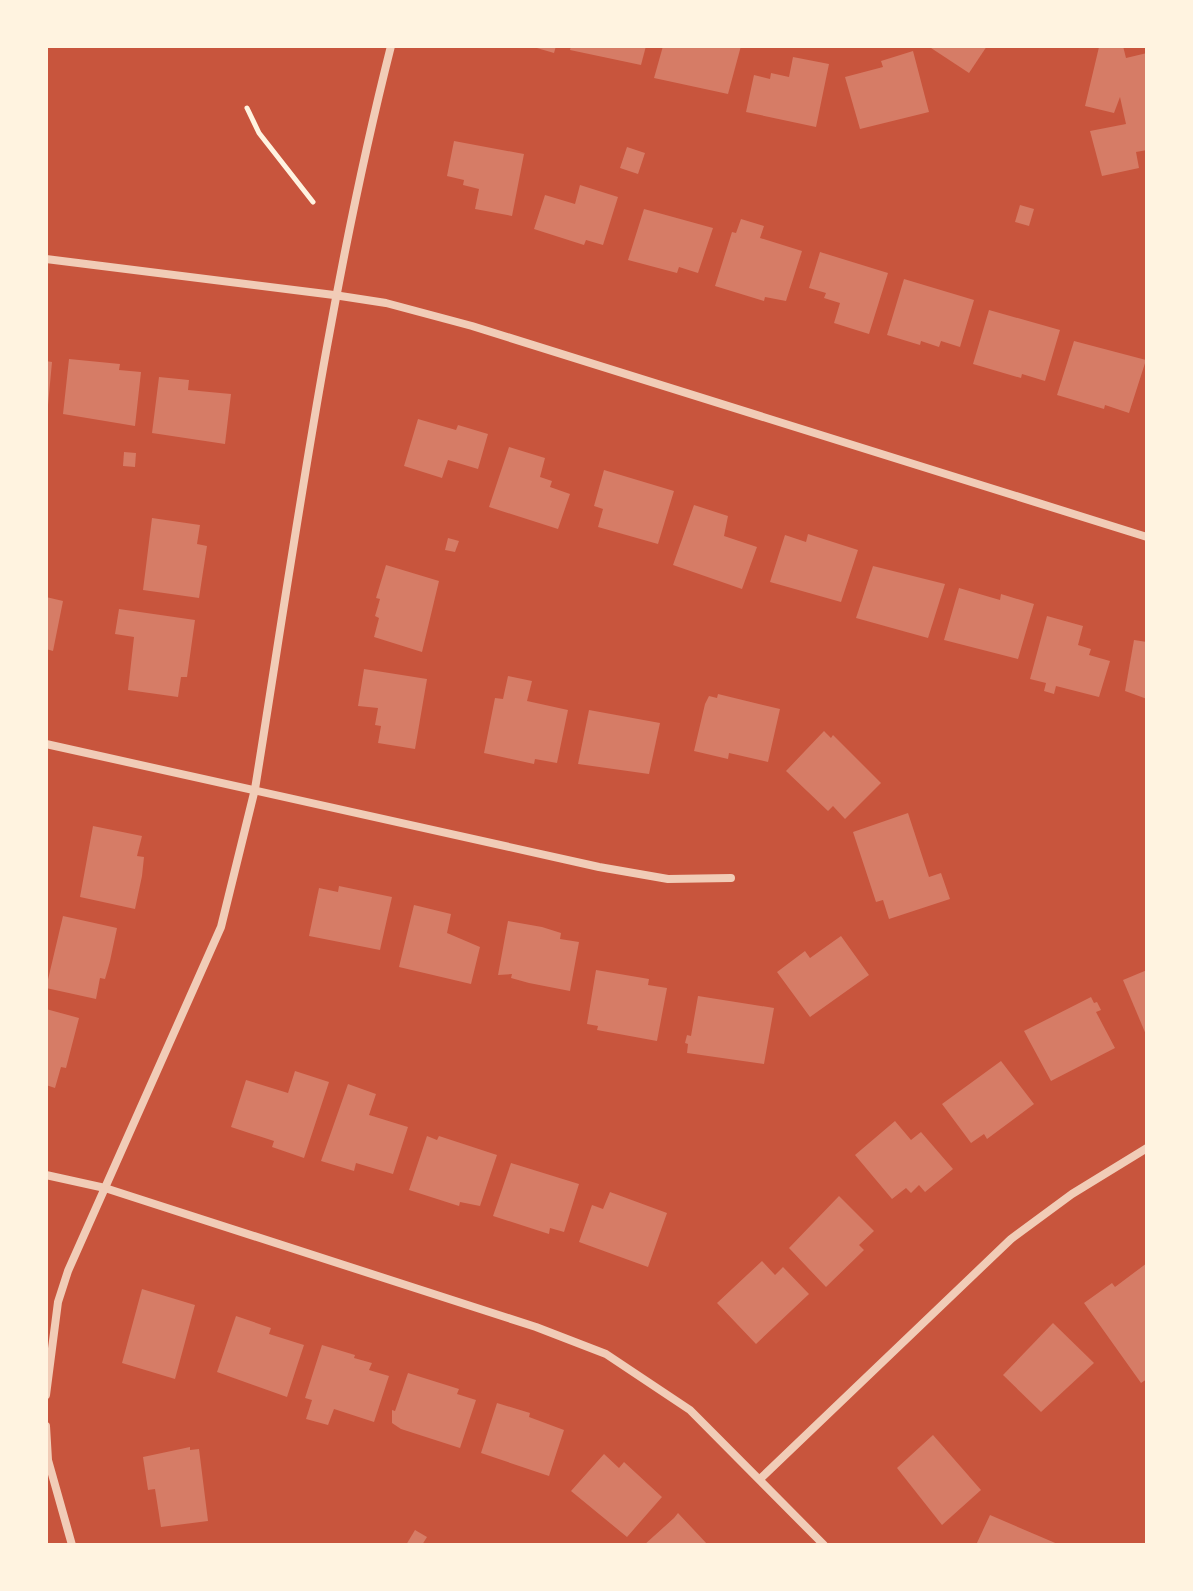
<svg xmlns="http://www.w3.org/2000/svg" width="1193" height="1591" font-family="'Sofia Sans Condensed',sans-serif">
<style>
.building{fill:#d67c66}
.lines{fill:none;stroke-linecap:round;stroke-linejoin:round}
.path{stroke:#fff3e0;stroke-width:5}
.minor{stroke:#f1ccb7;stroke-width:8}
</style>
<rect width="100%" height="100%" fill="#c8553d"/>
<g class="building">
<path d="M530,46H556L554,53Z"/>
<path d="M571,46H646L641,65L570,50Z"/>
<path d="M663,46H741L728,94L654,78Z"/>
<path d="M928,46H987L969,73Z"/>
<path d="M1123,46L1126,58L1147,53V150L1136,152L1139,168L1102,176L1090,131L1126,124L1120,97L1114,113L1085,106L1099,47Z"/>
<path d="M913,51L929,112L860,129L845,77L883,67L881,61Z"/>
<path d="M793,57L829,64L816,127L746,112L754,75L770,79L771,73L789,77Z"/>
<path d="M454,141L524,154L512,216L475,209L479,189L463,185L464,180L447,176Z"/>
<path d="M627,147L645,153L638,174L620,168Z"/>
<path d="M580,185L618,197L603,245L586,240L584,245L534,229L545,195L575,204Z"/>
<path d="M1020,205L1034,209L1029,226L1015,222Z"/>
<path d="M644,209L713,228L698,273L679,267L677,273L628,260Z"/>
<path d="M741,219L764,226L760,238L802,251L786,301L765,297L764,301L715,286L732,232L736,233Z"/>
<path d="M820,252L888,273L869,334L834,323L840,303L824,298L826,293L809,288Z"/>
<path d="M904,279L974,300L960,347L941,341L939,347L921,341L920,345L887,335Z"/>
<path d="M989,310L1060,330L1045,381L1022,374L1021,378L973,364Z"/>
<path d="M1074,341L1146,360L1129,413L1105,405L1104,409L1057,395Z"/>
<path d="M69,359L120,364L119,370L141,372L135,426L63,414Z"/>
<path d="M46,361L52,362L48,405H46Z"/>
<path d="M159,377L189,380L188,390L231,394L225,444L152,433Z"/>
<path d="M418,419L456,430L458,425L488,434L478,469L448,460L442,478L404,466Z"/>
<path d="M509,447L545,458L540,477L552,481L550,487L570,494L558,529L489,507Z"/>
<path d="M124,452L136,453L135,467L123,466Z"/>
<path d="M604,470L674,491L658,544L598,527L603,509L594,506Z"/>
<path d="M694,505L728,516L724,536L757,547L742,589L673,565Z"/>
<path d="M152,518L200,525L197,544L207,546L199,598L143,590Z"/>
<path d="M808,534L858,550L841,602L770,582L785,535L806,542Z"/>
<path d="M448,538L459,541L455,552L445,550Z"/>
<path d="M386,565L439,581L422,652L374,637L379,618L375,616L380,599L376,598Z"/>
<path d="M873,566L945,584L928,638L856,618Z"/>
<path d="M959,588L1000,600L1001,594L1034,604L1018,659L944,640Z"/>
<path d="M46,597L63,601L53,651L46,649Z"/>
<path d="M119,609L195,620L187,677H181L178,697L128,690L134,637L115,634Z"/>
<path d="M1047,616L1083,626L1078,645L1091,649L1089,655L1110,661L1099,697L1056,686L1054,694L1044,691L1046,683L1030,679Z"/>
<path d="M1134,640L1147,642V699L1125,691Z"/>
<path d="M364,669L427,679L415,749L378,743L381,726L375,725L378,708L358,706Z"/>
<path d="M508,676L532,681L527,701L568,710L557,763L535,759L534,764L484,753L495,698L503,699Z"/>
<path d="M718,694L780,709L768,762L729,753L728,759L694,751L705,704L709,696L717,698Z"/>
<path d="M589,710L660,723L649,774L578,764Z"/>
<path d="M824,731L831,738L833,735L881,783L845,819L833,806L828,811L786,771Z"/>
<path d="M908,813L929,877L941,873L950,899L889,919L883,900L876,902L853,832Z"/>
<path d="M93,826L142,836L137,856L144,857L142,876L135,909L80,897Z"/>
<path d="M339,886L392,897L380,950L309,936L319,888L338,892Z"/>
<path d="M414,905L451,914L447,933L480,947L471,984L399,967Z"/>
<path d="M63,916L117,928L110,961L105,979L100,978L96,999L46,988Z"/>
<path d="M508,921L542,927L561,933L560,939L579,942L570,991L529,983L511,978L512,974L498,975Z"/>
<path d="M841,936L869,975L810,1017L777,972L805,951L810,958Z"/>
<path d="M596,970L649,979L648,985L667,988L657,1041L597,1030L598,1026L587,1024Z"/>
<path d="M1147,970V1037L1123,980Z"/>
<path d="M698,996L774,1008L764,1064L687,1053L688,1044L685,1043L687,1035L691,1036Z"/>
<path d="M1091,997L1094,1003L1097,1002L1101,1010L1096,1012L1115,1048L1051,1081L1024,1031Z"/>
<path d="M46,1009L79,1018L66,1068L61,1067L55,1088L46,1085Z"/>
<path d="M1001,1061L1034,1104L987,1139L984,1134L971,1143L942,1104Z"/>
<path d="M295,1071L329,1082L304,1158L272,1147L274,1141L231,1127L246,1080L288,1093Z"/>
<path d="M348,1084L376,1094L369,1115L408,1127L393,1174L356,1163L354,1171L321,1161Z"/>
<path d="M895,1121L911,1140L921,1132L953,1169L925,1192L919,1185L911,1193L906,1188L892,1199L855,1155Z"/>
<path d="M427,1136L437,1140L439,1136L497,1155L480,1206L460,1202L459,1206L409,1190Z"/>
<path d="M511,1163L579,1184L564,1232L550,1228L549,1234L493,1216Z"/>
<path d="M610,1192L667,1213L648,1267L579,1242L592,1205L603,1209Z"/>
<path d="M839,1196L874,1231L859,1245L864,1250L826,1287L789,1248Z"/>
<path d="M762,1261L775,1275L783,1267L809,1294L756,1344L717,1303Z"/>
<path d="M1147,1263V1379L1141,1383L1084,1303L1112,1283L1115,1287Z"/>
<path d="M142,1289L195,1305L175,1379L122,1363Z"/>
<path d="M236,1316L271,1328L269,1334L304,1345L287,1397L217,1372Z"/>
<path d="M1053,1323L1094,1363L1041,1412L1003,1375Z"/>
<path d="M322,1345L355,1355L354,1358L372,1363L369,1370L389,1376L374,1422L334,1409L328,1425L306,1419L312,1400L305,1398Z"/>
<path d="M408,1373L459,1389L457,1394L476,1400L460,1448L401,1429L392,1423V1410L395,1411Z"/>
<path d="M497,1403L530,1413L529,1417L564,1430L549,1476L481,1453Z"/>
<path d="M933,1435L981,1490L942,1525L897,1468Z"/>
<path d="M190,1447V1450L199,1449L208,1521L161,1527L155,1489L148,1490L143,1457Z"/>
<path d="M604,1454L619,1468L624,1462L662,1497L627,1537L571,1491Z"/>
<path d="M678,1513L708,1545H644L674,1518Z"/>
<path d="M990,1515L1060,1545H976Z"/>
<path d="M415,1530L427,1537L422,1545H406Z"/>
</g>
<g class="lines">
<path class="path" d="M247,108L259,133L313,202"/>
<g class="minor">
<path d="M46,259L334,295L386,303L472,326L1147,537"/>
<path d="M46,744L599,867L668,879L731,878"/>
<path d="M46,1175L105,1188L536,1327L606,1354L690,1410L824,1545"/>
<path d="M46,1395L58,1302L68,1271L221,927L255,789C295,540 329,291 391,46"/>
<path d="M46,1426L48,1460L72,1545"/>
<path d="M760,1479L1011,1239L1072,1194L1147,1148"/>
</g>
</g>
<rect width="1193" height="1591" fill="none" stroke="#fff3e0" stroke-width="96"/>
</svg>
